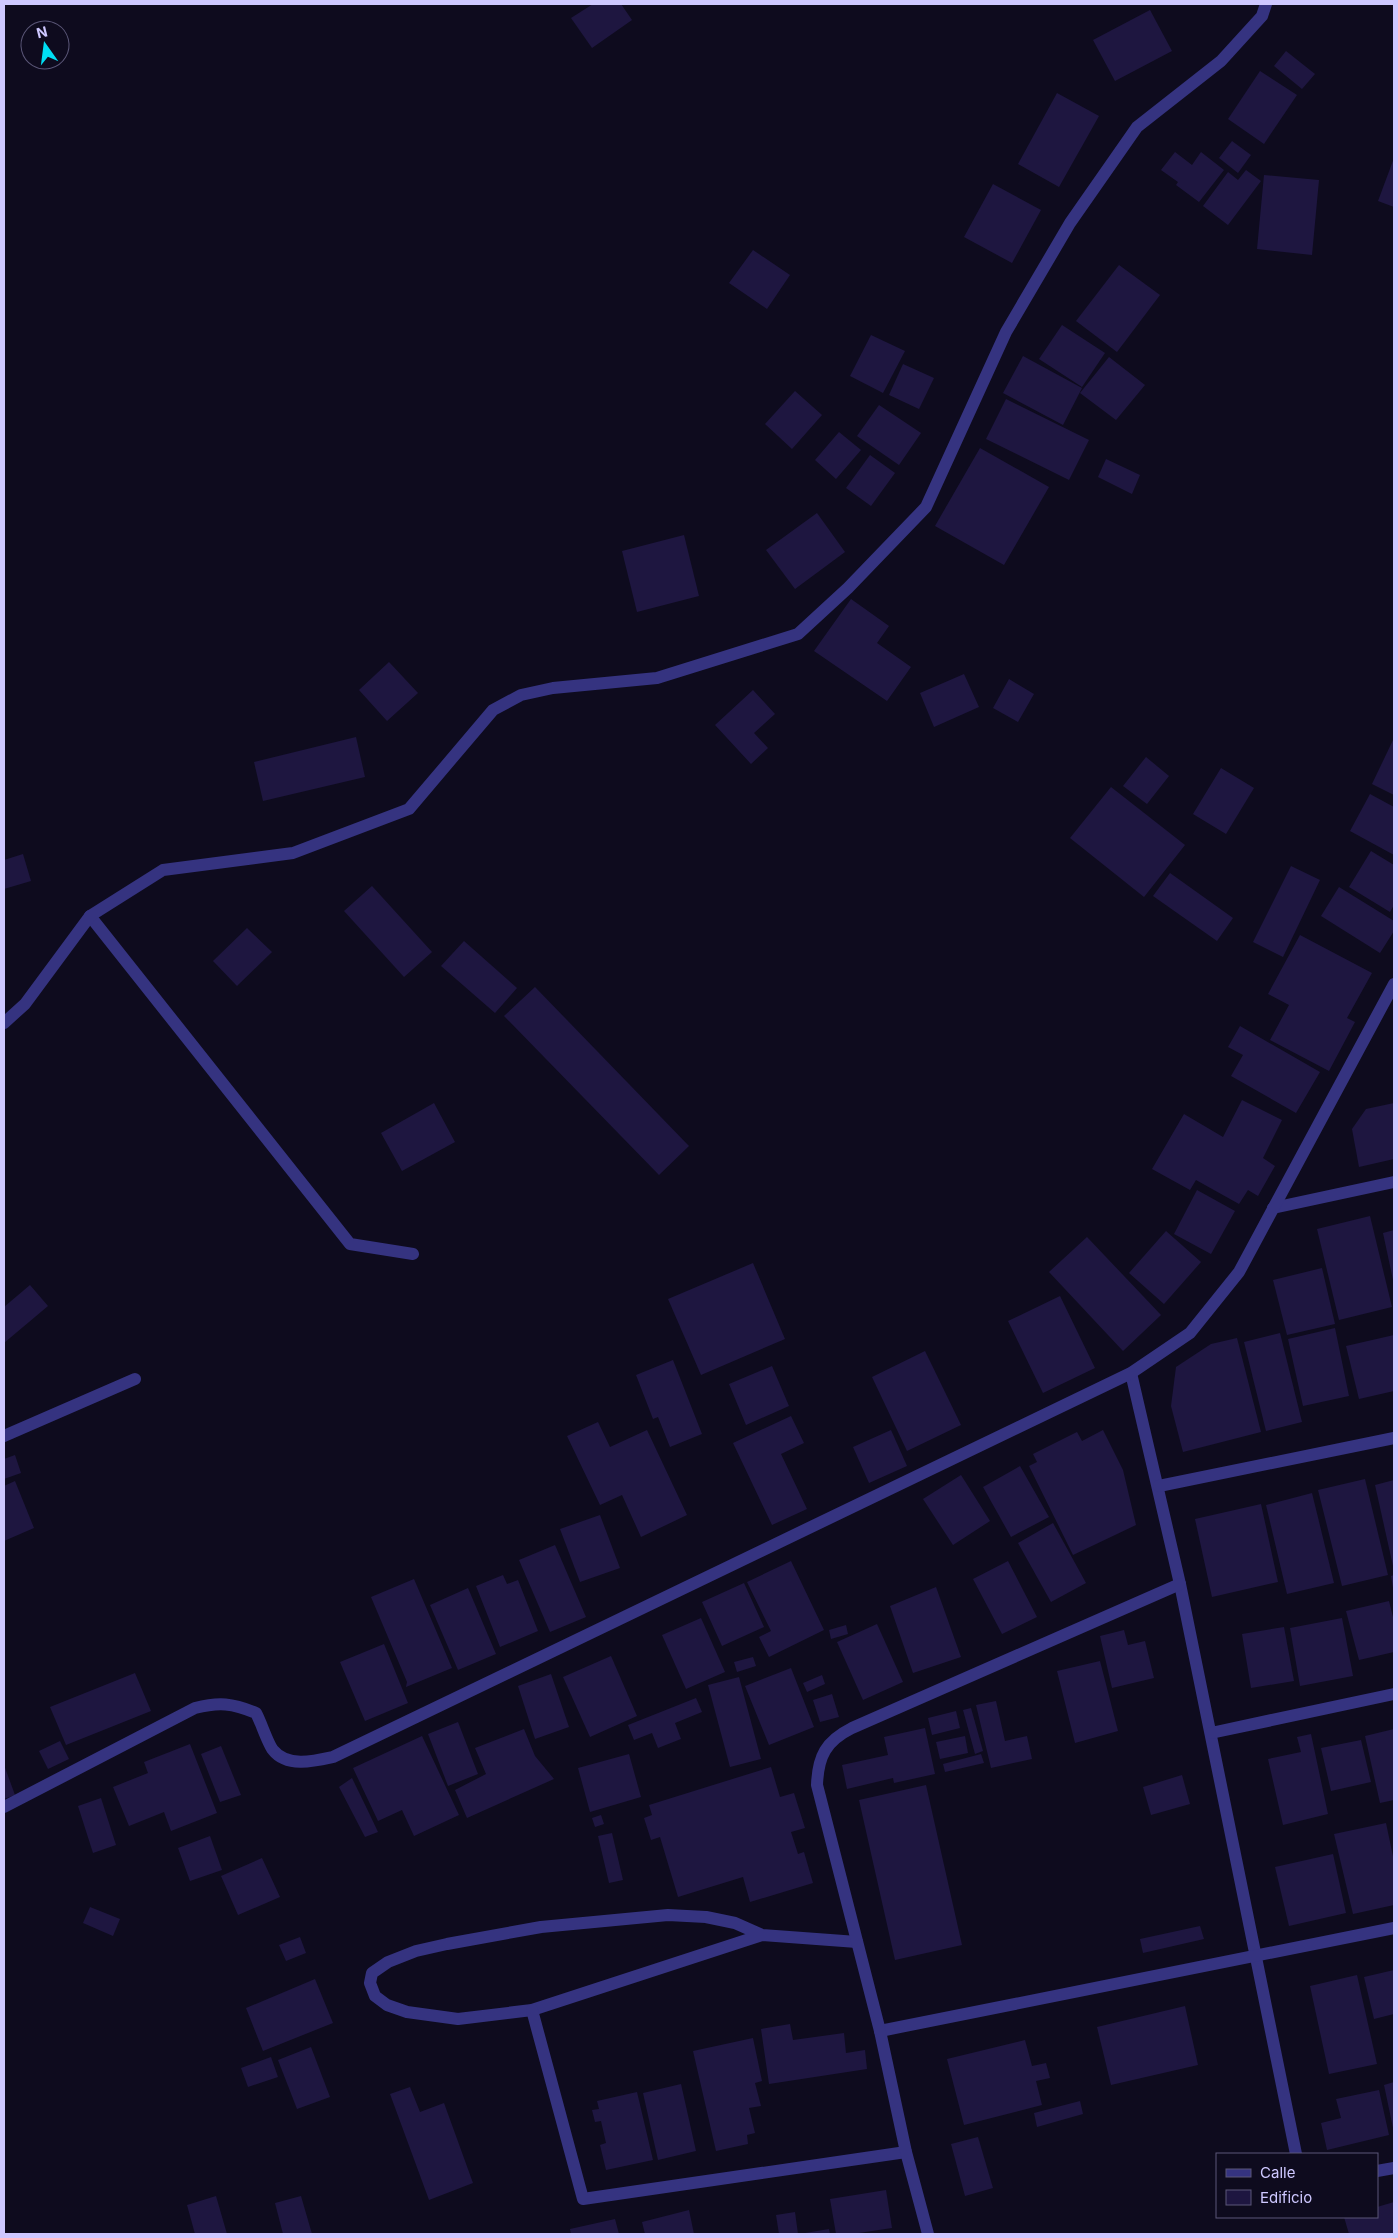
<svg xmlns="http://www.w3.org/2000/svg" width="1398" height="2238" font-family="Inter,sans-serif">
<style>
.building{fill:#1e1640}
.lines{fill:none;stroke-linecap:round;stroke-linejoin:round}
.service{stroke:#353380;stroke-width:12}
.minor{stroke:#353380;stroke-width:12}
</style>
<rect width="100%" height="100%" fill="#0e0b1e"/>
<g class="building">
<path d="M593,4H621L632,20L592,48L571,18Z"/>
<path d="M1150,10L1172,51L1115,81L1093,40Z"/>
<path d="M1286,51L1315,74L1302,89L1274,66Z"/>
<path d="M1260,71L1297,95L1264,144L1228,119Z"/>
<path d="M1057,93L1099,116L1059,187L1018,164Z"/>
<path d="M1232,141L1251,155L1238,173L1219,158Z"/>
<path d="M1175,152L1192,165L1201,152L1224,170L1199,202L1176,185L1178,182L1161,170Z"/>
<path d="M1394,158V207L1378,201Z"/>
<path d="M1246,170L1261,181L1228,225L1203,206L1228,172L1238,180Z"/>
<path d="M1264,175L1319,180L1312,255L1257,249Z"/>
<path d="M993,184L1041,210L1012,263L964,237Z"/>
<path d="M753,250L790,275L767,309L729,283Z"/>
<path d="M1119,265L1160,295L1117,352L1076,321Z"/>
<path d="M1062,325L1105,353L1082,387L1039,359Z"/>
<path d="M871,335L905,351L883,393L850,376Z"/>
<path d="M1023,356L1082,388L1063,425L1003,393Z"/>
<path d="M1109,357L1145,385L1116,420L1080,393Z"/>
<path d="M903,364L934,378L919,409L889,395Z"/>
<path d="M795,391L822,415L792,449L765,424Z"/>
<path d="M1006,399L1089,440L1069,480L986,439Z"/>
<path d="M879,405L921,433L899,465L857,436Z"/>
<path d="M839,432L861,450L836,479L815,460Z"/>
<path d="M980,448L1049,487L1004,565L935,526Z"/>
<path d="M870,455L895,473L871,506L846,488Z"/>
<path d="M1106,459L1140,475L1132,494L1098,477Z"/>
<path d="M817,513L845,552L795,589L766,550Z"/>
<path d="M684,535L699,596L637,612L622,551Z"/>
<path d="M851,599L889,626L877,643L911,667L887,701L814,651Z"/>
<path d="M389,662L418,693L387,721L359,690Z"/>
<path d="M964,674L979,707L934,727L920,693Z"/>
<path d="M1009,679L1034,694L1018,722L993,708Z"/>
<path d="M753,690L775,714L754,733L768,748L751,764L715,725Z"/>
<path d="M356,737L365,777L263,801L254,762Z"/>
<path d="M1394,738V795L1372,784Z"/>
<path d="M1146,757L1169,776L1147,804L1123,786Z"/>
<path d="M1221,768L1254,788L1226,834L1193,814Z"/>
<path d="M1111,787L1185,845L1144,897L1070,838Z"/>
<path d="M1370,794L1394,807V855L1350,831Z"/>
<path d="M1371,851L1394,865V905L1390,912L1349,887Z"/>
<path d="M23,854L31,881L4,889V860Z"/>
<path d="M1291,866L1320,880L1283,957L1253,942Z"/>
<path d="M1170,873L1233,918L1217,941L1153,896Z"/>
<path d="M372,886L432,952L404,977L344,911Z"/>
<path d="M1339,887L1394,921V931L1380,953L1321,916Z"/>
<path d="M247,928L272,952L237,986L213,961Z"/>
<path d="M1300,935L1372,973L1347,1018L1355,1022L1329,1071L1270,1040L1289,1005L1268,994Z"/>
<path d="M464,941L517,988L495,1013L441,966Z"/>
<path d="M535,987L689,1146L659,1175L504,1016Z"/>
<path d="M1240,1026L1320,1072L1296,1113L1231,1076L1243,1055L1228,1047Z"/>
<path d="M1242,1100L1282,1120L1263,1158L1275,1166L1258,1196L1248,1190L1239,1204L1196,1180L1190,1190L1152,1169L1184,1114L1223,1137Z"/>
<path d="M434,1103L455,1142L402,1171L381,1133Z"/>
<path d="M1394,1103V1159L1359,1167L1352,1129L1366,1109Z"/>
<path d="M1197,1190L1235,1211L1211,1254L1174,1234Z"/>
<path d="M1370,1216L1392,1307L1339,1320L1317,1229Z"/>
<path d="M1394,1230V1279L1393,1280L1383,1233Z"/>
<path d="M1166,1231L1201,1262L1164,1304L1129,1273Z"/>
<path d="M1087,1237L1161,1315L1123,1351L1049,1272Z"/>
<path d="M753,1263L785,1339L701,1375L668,1299Z"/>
<path d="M1322,1268L1335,1324L1287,1335L1273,1280Z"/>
<path d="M30,1285L48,1306L4,1343V1307Z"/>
<path d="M1060,1296L1095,1368L1043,1393L1008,1321Z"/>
<path d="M1335,1328L1349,1396L1303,1406L1288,1339Z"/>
<path d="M1280,1333L1302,1422L1266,1431L1244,1342Z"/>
<path d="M1394,1335V1391L1359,1399L1346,1346Z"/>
<path d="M1237,1338L1261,1432L1183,1452L1171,1406L1176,1367L1211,1344Z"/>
<path d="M925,1351L961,1425L907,1451L872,1377Z"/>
<path d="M673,1360L702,1434L670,1447L658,1417L653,1419L636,1375Z"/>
<path d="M772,1366L789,1406L746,1425L729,1384Z"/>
<path d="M791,1416L804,1443L781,1454L807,1509L772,1525L733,1443Z"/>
<path d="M598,1422L610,1447L647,1430L687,1515L641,1537L622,1495L600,1505L567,1436Z"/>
<path d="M891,1430L907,1466L869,1483L853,1447Z"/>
<path d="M1103,1430L1123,1470L1136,1525L1073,1555L1029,1466L1037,1462L1033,1454L1077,1432L1082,1441Z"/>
<path d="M15,1455L21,1473L4,1479V1459Z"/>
<path d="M1020,1466L1049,1517L1011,1537L983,1487Z"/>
<path d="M961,1475L990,1521L953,1545L923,1499Z"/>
<path d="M1365,1479L1388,1575L1342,1586L1318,1490Z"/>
<path d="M1394,1480V1566H1393L1375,1485Z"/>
<path d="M15,1481L34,1528L4,1541V1486Z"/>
<path d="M1312,1493L1334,1583L1287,1594L1266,1505Z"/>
<path d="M1261,1504L1278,1582L1212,1597L1195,1519Z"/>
<path d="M600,1515L620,1568L580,1582L560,1529Z"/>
<path d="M1053,1523L1086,1583L1051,1602L1018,1543Z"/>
<path d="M555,1545L586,1617L550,1632L519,1560Z"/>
<path d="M791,1561L824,1630L769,1657L759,1637L771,1631L747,1582Z"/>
<path d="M1008,1561L1037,1617L1002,1634L973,1579Z"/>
<path d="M503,1575L507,1584L518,1580L538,1631L500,1647L476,1586Z"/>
<path d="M1394,1575V1587L1393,1588L1391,1576Z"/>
<path d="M414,1579L452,1668L406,1687L407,1682L371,1597Z"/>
<path d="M744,1583L764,1627L722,1646L702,1602Z"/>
<path d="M936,1587L961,1657L913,1673L890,1606Z"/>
<path d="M468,1588L496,1654L458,1670L430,1605Z"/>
<path d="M1389,1601L1394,1621V1652L1359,1660L1346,1611Z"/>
<path d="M701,1618L725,1672L686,1689L662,1635Z"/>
<path d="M1342,1618L1353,1676L1300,1686L1290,1628Z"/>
<path d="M877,1624L903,1682L863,1700L837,1642Z"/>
<path d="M846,1625L848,1634L831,1639L829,1630Z"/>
<path d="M1284,1627L1294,1681L1251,1688L1242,1634Z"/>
<path d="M1124,1630L1128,1645L1145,1641L1154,1678L1112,1688L1100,1636Z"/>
<path d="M384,1644L408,1703L365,1721L340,1662Z"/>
<path d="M611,1656L637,1716L590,1737L563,1677Z"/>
<path d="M753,1657L756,1666L737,1672L734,1662Z"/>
<path d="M1100,1661L1118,1731L1075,1743L1057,1671Z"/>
<path d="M791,1668L814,1727L769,1745L745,1686Z"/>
<path d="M135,1673L151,1711L66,1745L50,1707Z"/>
<path d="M551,1674L569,1727L535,1739L518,1686Z"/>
<path d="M822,1675L825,1684L807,1692L803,1683Z"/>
<path d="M739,1677L761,1759L730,1767L708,1685Z"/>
<path d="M832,1694L839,1717L820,1722L813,1700Z"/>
<path d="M696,1698L702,1712L675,1723L681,1739L658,1748L652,1733L634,1740L628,1725Z"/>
<path d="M996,1701L1005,1741L1027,1736L1032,1759L991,1768L976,1705Z"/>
<path d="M971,1708L983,1751L975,1754L963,1710Z"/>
<path d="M956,1711L960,1728L932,1735L928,1718Z"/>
<path d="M458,1722L478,1774L448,1786L428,1734Z"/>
<path d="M925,1728L935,1774L894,1783L893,1778L847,1789L842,1765L888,1755L884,1737Z"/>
<path d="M524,1729L535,1756L554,1779L467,1818L455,1790L486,1774L475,1748Z"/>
<path d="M1394,1729V1800L1380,1803L1365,1736Z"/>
<path d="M1311,1734L1328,1814L1283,1825L1268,1759L1301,1752L1297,1737Z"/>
<path d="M422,1736L459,1815L414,1836L402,1810L378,1821L353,1768Z"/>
<path d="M965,1736L968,1753L940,1759L936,1742Z"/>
<path d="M1361,1740L1371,1782L1331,1791L1321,1748Z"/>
<path d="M60,1741L69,1759L48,1769L39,1751Z"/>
<path d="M190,1744L217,1813L171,1831L164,1812L129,1826L113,1787L148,1773L144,1762Z"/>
<path d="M221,1746L241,1795L220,1802L201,1754Z"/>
<path d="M629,1754L641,1797L590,1812L578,1768Z"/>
<path d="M981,1754L984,1763L945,1772L943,1764Z"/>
<path d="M4,1765L15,1795L4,1799Z"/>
<path d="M771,1767L780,1797L794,1793L805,1828L791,1832L798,1854L804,1852L813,1883L750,1902L743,1877L678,1897L660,1837L651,1840L644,1818L652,1815L649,1805Z"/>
<path d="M1182,1775L1190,1804L1151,1815L1143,1787Z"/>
<path d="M352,1778L369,1813L378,1832L365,1837L339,1787Z"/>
<path d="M926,1785L962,1945L895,1960L859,1800Z"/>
<path d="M101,1798L116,1845L93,1853L78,1806Z"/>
<path d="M601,1815L604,1824L595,1827L592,1818Z"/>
<path d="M1386,1823L1394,1861V1905L1353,1914L1334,1834Z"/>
<path d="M612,1833L623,1880L609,1883L598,1836Z"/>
<path d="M210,1836L222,1870L190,1881L178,1848Z"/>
<path d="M1333,1854L1346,1913L1289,1926L1275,1867Z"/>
<path d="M262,1858L280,1897L238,1915L221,1876Z"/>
<path d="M90,1907L120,1919L113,1936L83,1923Z"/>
<path d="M1200,1926L1204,1939L1143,1953L1140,1939Z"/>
<path d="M300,1937L306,1953L286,1961L279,1945Z"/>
<path d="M1394,1970V2014L1374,2019L1364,1977Z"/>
<path d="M1357,1975L1377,2064L1329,2074L1310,1986Z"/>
<path d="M315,1979L333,2023L263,2051L246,2008Z"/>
<path d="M1185,2006L1198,2065L1111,2085L1097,2027Z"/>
<path d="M790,2024L793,2040L844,2033L846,2053L865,2050L867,2069L769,2084L761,2029Z"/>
<path d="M753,2038L762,2081L755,2083L761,2106L749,2108L755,2133L747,2135L748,2144L716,2151L693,2051Z"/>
<path d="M1025,2040L1032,2066L1046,2063L1050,2078L1036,2081L1042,2105L964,2125L947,2059Z"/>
<path d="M311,2047L330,2097L297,2109L278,2060Z"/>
<path d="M271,2057L278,2077L248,2087L241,2068Z"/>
<path d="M1394,2082V2127L1393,2128L1384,2085Z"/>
<path d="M681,2084L696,2151L658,2160L643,2093Z"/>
<path d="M410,2087L420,2112L444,2103L473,2183L429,2200L390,2094Z"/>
<path d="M1379,2090L1389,2135L1327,2150L1321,2123L1341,2118L1336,2099Z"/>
<path d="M637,2092L653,2160L606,2170L600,2145L606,2143L601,2121L595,2122L592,2110L599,2109L597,2101Z"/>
<path d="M1080,2101L1083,2114L1037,2127L1034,2113Z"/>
<path d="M978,2137L993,2188L965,2196L951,2144Z"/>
<path d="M886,2190L892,2228L852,2234H836L830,2199Z"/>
<path d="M216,2196L227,2234H195L187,2205Z"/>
<path d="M301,2196L312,2234H283L275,2203Z"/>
<path d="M1394,2202V2234H1349L1344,2217H1377V2207Z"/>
<path d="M689,2210L694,2234H645L642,2222Z"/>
<path d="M795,2212L798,2234H779L776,2215Z"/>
<path d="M615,2219L619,2234H571L570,2229Z"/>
<path d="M829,2229L830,2234H805V2233Z"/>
</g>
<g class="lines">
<path class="service" d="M4,1436L135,1379"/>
<g class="minor">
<path d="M90,916L350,1244L413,1254"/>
<path d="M4,1023L25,1004L90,916L163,870L293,853L409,809L493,710L521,695L553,688L657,678L798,634L848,588L926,507L1006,332L1070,223L1137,127L1221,61L1262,16L1266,4"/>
<path d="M1273,1208L1394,1182"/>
<path d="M1131,1373L1180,1584L1296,2154"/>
<path d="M1159,1486L1394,1438"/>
<path d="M1211,1733L1394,1694"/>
<path d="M4,1807L195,1708C219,1702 232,1703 256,1713C261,1722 268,1744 273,1750C287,1768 315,1761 333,1757L1131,1373L1190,1333L1239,1272L1394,984"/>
<path d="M762,1935L532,2010L458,2019L407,2012L387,2005L375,1996L370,1983L372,1973L388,1962L416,1951L447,1944L541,1927L668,1915L706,1917L735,1923L762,1935L857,1942"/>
<path d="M532,2010L583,2199L906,2152"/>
<path d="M880,2031L1394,1928"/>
<path d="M1377,2171L1394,2168"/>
<path d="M928,2234L906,2152L880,2031L817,1785C818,1756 826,1741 852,1728L1180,1584"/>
</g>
</g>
<rect width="1398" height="2238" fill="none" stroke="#cec8ff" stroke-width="10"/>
<rect x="1216" y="2153" width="162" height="65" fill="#0e0b1e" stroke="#5b5778"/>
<rect x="1226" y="2169" width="25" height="8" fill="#353380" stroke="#5b5778"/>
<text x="1260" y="2178" font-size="15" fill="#cec8ff">Calle</text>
<rect x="1226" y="2190" width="25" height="15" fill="#1e1640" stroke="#5b5778"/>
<text x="1260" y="2203" font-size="15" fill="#cec8ff">Edificio</text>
<g transform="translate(45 45) rotate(346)"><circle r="24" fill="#0e0b1e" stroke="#5b5778"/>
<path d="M0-4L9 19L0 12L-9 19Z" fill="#00def3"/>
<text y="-8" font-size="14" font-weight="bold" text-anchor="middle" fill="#cec8ff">N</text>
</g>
</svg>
